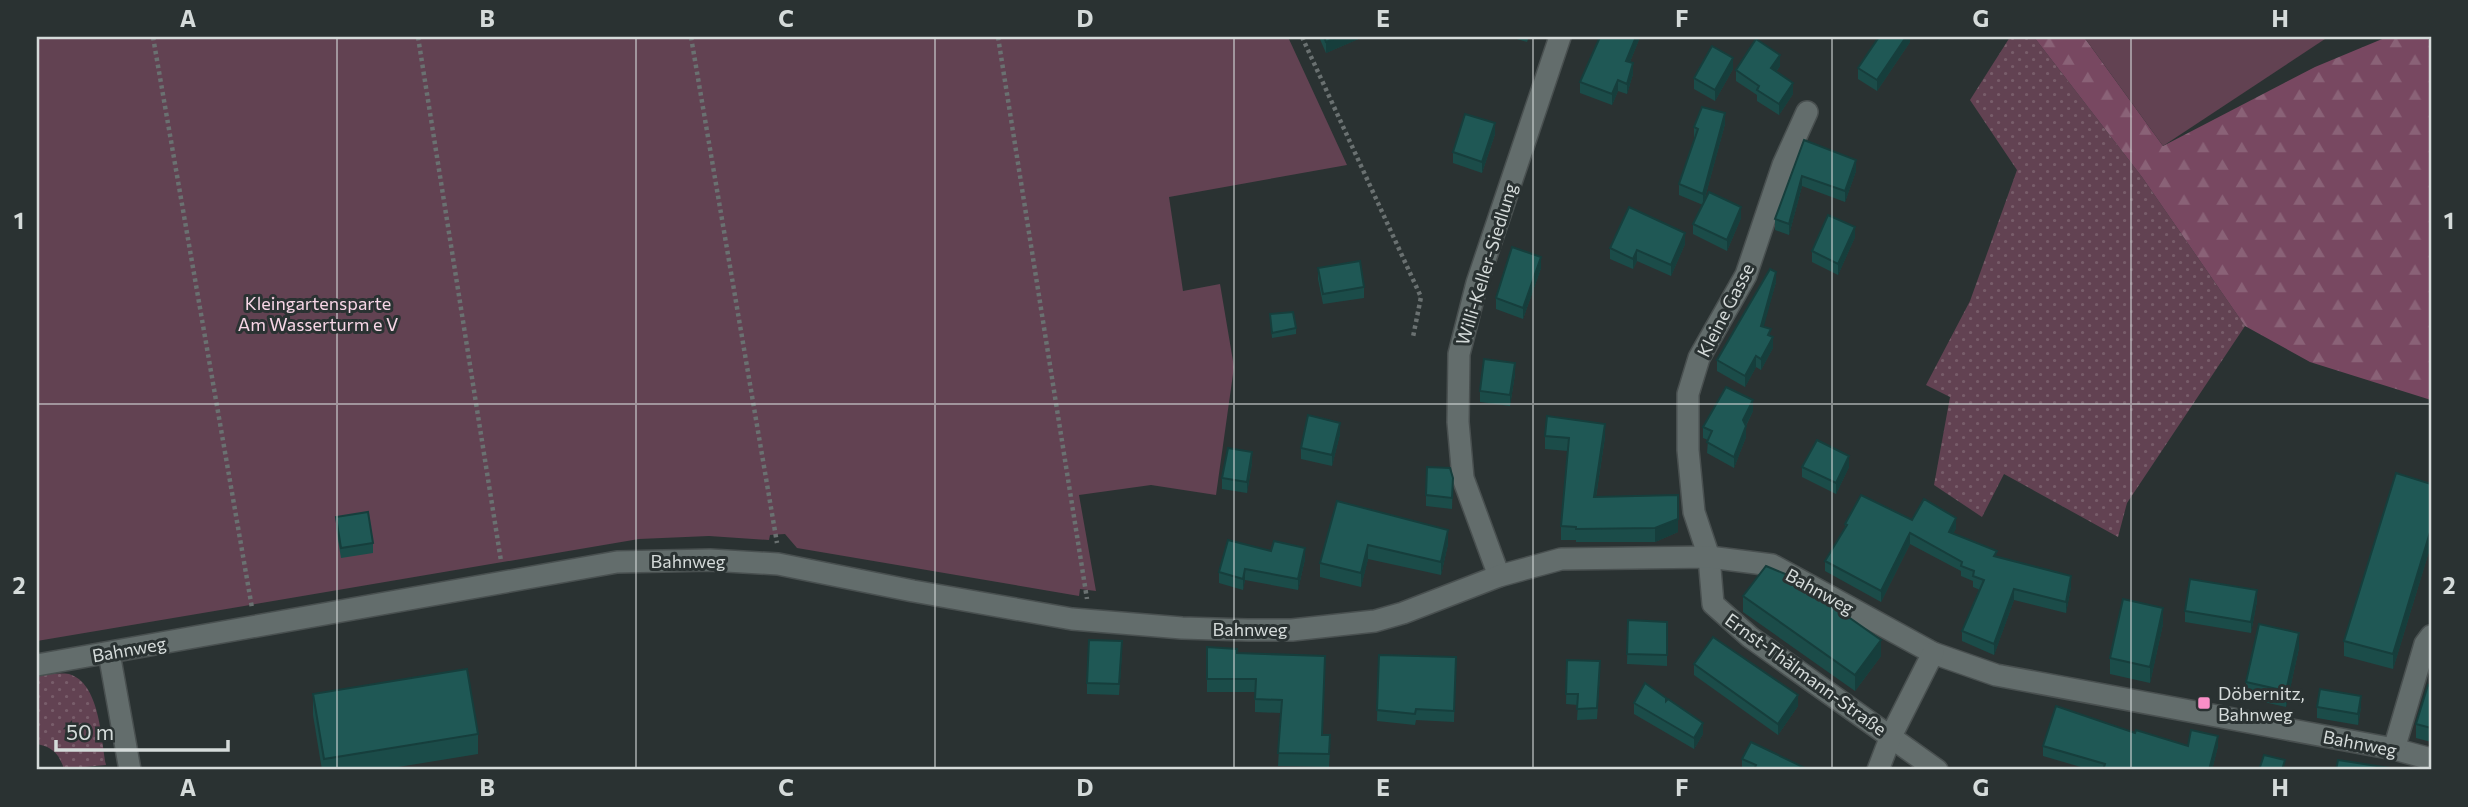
<svg xmlns="http://www.w3.org/2000/svg" width="2468" height="807" font-family="Commissioner,sans-serif">
<style>
.grass{fill:url(#grass-dots)}
.forest{fill:url(#forest-firs)}
.garden{fill:#624252}
.lines{fill:none;stroke-linecap:round;stroke-linejoin:round}
.minor-casing{stroke:#495050;stroke-width:24}
.path{stroke:#6a7171;stroke-width:4.5;stroke-dasharray:3.5 3.5;stroke-linecap:butt}
.minor{stroke:#636d6c;stroke-width:21}
.wall{fill:#1b4c49}
.shaded-wall{fill:#163e3c}
.building{fill:#1f5855;stroke:#163e3c;stroke-width:2}
.grid{fill:none;stroke:#d5dbda;stroke-width:2;stroke-opacity:0.55}
.poi-dot{fill:#fa8fc7;stroke:#2a3232;stroke-width:2.5}
.labels{text-anchor:middle;dominant-baseline:central;stroke-width:6;stroke-linejoin:round;paint-order:stroke}
.street-label{font-size:18px;fill:#d5dbda;stroke:#2a3232}
.park-label{font-size:18px;fill:#f7d6e6;stroke:#2a3232}
.poi-label{font-size:18px;fill:#d5dbda;stroke:#2a3232;text-anchor:start}
.neatline{fill:none;stroke:#d5dbda;stroke-width:2.5}
.grid-label{font-size:23px;text-anchor:middle;font-weight:bold;fill:#d5dbda}
</style>
<defs>
<pattern id="grass-dots" width="8" height="8" patternUnits="userSpaceOnUse" patternTransform="scale(1.75)"><rect width="8" height="8" fill="#624252"/><path d="M2 2h.1M6 6h.1" fill="none" stroke="#785d6a" stroke-width="1.8" stroke-linecap="round"/></pattern>
<pattern id="forest-firs" width="22" height="20" patternUnits="userSpaceOnUse" patternTransform="scale(1.75)"><rect width="22" height="20" fill="#784861"/><path d="M5 1l3.5 6h-7zM16 11l3.5 6h-7z" fill="#8a6277"/></pattern>
</defs>
<rect width="100%" height="100%" fill="#2a3232"/>
<g class="grass">
<path d="M2010,37H2034L2142,177L2245,326L2127,503L2118,537L2004,474L1982,517L1934,485L1950,397L1926,385L1970,301L2017,170L1970,100Z"/>
<path d="M52,673C58,674 64,673 69,674C100,683 101,739 106,765L64,769C59,754 53,747 37,744V676Z"/>
</g>
<path class="forest" d="M2034,37H2084L2163,146L2315,67L2387,37H2426L2431,42V400L2310,362L2245,326L2142,177Z"/>
<g class="garden">
<path d="M37,37H1288L1347,165L1169,197L1183,291L1220,284L1234,367L1216,495L1151,485L1079,495L1096,591L1080,589L1079,596L797,548L785,534L770,535L769,540L709,536L639,539L37,641Z"/>
<path d="M2084,37H2328L2163,146Z"/>
</g>
<g class="lines">
<g class="minor-casing">
<g id="minor">
<path d="M1807,112L1783,165L1746,275L1699,358L1688,394V450L1694,512L1709,557L1713,604L1750,637L1937,770"/>
<path d="M1499,576L1463,478L1458,422L1459,354L1477,283L1560,37"/>
<path d="M109,653L130,770"/>
<path d="M37,665L617,562L710,560L778,564L913,591L1072,619L1182,628L1248,630H1292L1375,621L1403,613L1499,576L1561,559L1709,557L1772,565L1933,653L1996,675L2394,749L2431,759"/>
<path d="M2394,749L2425,644L2431,636"/>
<path d="M1878,770L1891,736L1933,653"/>
</g>
</g>
<g class="path">
<path d="M153,37L252,608"/>
<path d="M418,37L501,561"/>
<path d="M691,37L777,543"/>
<path d="M998,37L1087,599"/>
<path d="M1302,37L1421,297L1413,337"/>
</g>
<use href="#minor" class="minor"/>
</g>
<g class="wall">
<path d="M1319,37H1363L1326,53Z"/>
<path d="M1510,37H1529L1527,42Z"/>
<path d="M1600,37H1640L1630,62L1633,74L1627,94L1618,91L1612,105L1580,93V82Z"/>
<path d="M1910,37V42L1877,91L1858,79V68Z"/>
<path d="M1780,66L1776,72L1793,94L1779,115L1757,101V95L1736,81V70Z"/>
<path d="M1733,69L1715,101L1694,89V78Z"/>
<path d="M1725,124L1703,205L1741,218L1727,251L1693,234V224L1703,205L1679,195V184L1695,138L1694,137V127Z"/>
<path d="M1495,134L1482,173L1453,163V152Z"/>
<path d="M1804,140L1856,171L1845,202L1802,186L1789,235L1775,230V219Z"/>
<path d="M1855,237L1838,275L1812,262V251Z"/>
<path d="M1685,244L1671,276L1637,261L1633,269L1610,259V248Z"/>
<path d="M1318,268L1364,287V298L1323,304L1318,279Z"/>
<path d="M1541,268L1523,319L1496,309V298Z"/>
<path d="M1776,282L1763,327L1771,336L1773,348L1761,370L1756,367L1745,387L1717,371V360Z"/>
<path d="M1270,314L1296,328V334L1272,338Z"/>
<path d="M1515,374L1510,406L1480,402V391Z"/>
<path d="M1753,411L1746,426V437L1734,468L1707,453L1708,440L1703,438V427Z"/>
<path d="M1340,434L1332,466L1301,459V448Z"/>
<path d="M1545,436L1605,437L1596,497L1678,532L1655,542H1576V540H1561V526L1568,451L1545,449Z"/>
<path d="M1252,463L1247,493L1222,489V478Z"/>
<path d="M1802,467H1849L1836,494L1802,477Z"/>
<path d="M1453,478L1452,509L1426,506V495Z"/>
<path d="M2431,484V545L2393,669L2344,656V641Z"/>
<path d="M1337,501L1448,544L1441,575L1368,559L1361,587L1320,577V563Z"/>
<path d="M336,517L373,543V553L341,558L336,528Z"/>
<path d="M1912,520L1956,528L1953,534L1997,557L2071,587L2066,613L2014,600L1994,655L1962,641V631L1980,590L1973,587V581L1961,576V571L1910,544L1881,602L1825,571V561L1845,529V524Z"/>
<path d="M1271,551L1305,559L1298,590L1245,580L1243,590L1219,583V572Z"/>
<path d="M1743,596L1881,656L1855,691L1743,612Z"/>
<path d="M2257,601L2251,633L2185,622V611Z"/>
<path d="M1628,620L1667,622V666L1627,664Z"/>
<path d="M2163,624L2150,683L2110,674V658Z"/>
<path d="M1207,647L1325,669L1322,735L1330,748L1329,767L1278,766L1281,713L1255,712V692H1207Z"/>
<path d="M2299,648L2286,707L2246,698V682Z"/>
<path d="M1122,652L1119,695L1087,694V683Z"/>
<path d="M1379,655L1456,657L1454,722L1416,720L1415,725L1377,721Z"/>
<path d="M1567,660L1600,672L1597,719L1577,720L1578,705L1566,704Z"/>
<path d="M1694,664L1798,706L1778,735L1694,675Z"/>
<path d="M2431,686V742L2416,738V724Z"/>
<path d="M313,694L478,734V754L380,770H322L313,715Z"/>
<path d="M1666,701L1703,734L1694,749L1634,714V703Z"/>
<path d="M2317,707H2361L2358,725L2317,718Z"/>
<path d="M2135,733L2188,746H2218L2212,770H2091L2043,756V746Z"/>
<path d="M1742,759L1807,770H1745L1742,769Z"/>
</g>
<g class="shaded-wall">
<path d="M1338,37H1363L1326,53V42Z"/>
<path d="M1636,37H1640L1626,72V61Z"/>
<path d="M1906,37H1910V42L1877,91V80Z"/>
<path d="M1780,55V66L1771,79V68Z"/>
<path d="M1733,58V69L1715,101V90Z"/>
<path d="M1633,63V74L1627,94V84Z"/>
<path d="M1618,80V91L1612,105V94Z"/>
<path d="M1793,83V94L1779,115V104Z"/>
<path d="M1725,113V124L1703,205V194Z"/>
<path d="M1495,123V134L1482,173V162Z"/>
<path d="M1856,160V171L1845,202V191Z"/>
<path d="M1802,176V186L1789,235V224Z"/>
<path d="M1741,207V218L1727,251V240Z"/>
<path d="M1855,227V237L1838,275V264Z"/>
<path d="M1685,233V244L1671,276V265Z"/>
<path d="M1637,250V261L1633,269V259Z"/>
<path d="M1541,257V268L1523,319V308Z"/>
<path d="M1776,272V282L1761,337V326Z"/>
<path d="M1773,337V348L1761,370V359Z"/>
<path d="M1756,356V367L1745,387V376Z"/>
<path d="M1515,363V374L1510,406V395Z"/>
<path d="M1753,400V411L1743,431V420Z"/>
<path d="M1340,423V434L1332,466V455Z"/>
<path d="M1605,424V437L1594,510V497Z"/>
<path d="M1746,426V437L1734,468V457Z"/>
<path d="M1252,452V463L1247,493V482Z"/>
<path d="M1849,456V467L1836,494V483Z"/>
<path d="M1956,518V528L1949,543V532Z"/>
<path d="M1678,519V532L1655,542V528Z"/>
<path d="M2431,529V545L2393,669V654Z"/>
<path d="M1448,530V544L1441,575V562Z"/>
<path d="M1910,533V544L1881,602V591Z"/>
<path d="M1368,545V559L1361,587V573Z"/>
<path d="M1305,548V559L1298,590V579Z"/>
<path d="M1245,569V580L1243,590V579Z"/>
<path d="M2071,576V587L2066,613V602Z"/>
<path d="M2014,589V600L1994,655V644Z"/>
<path d="M2257,590V601L2251,633V622Z"/>
<path d="M2163,608V624L2150,683V667Z"/>
<path d="M2299,633V648L2286,707V691Z"/>
<path d="M1881,640V656L1855,691V675Z"/>
<path d="M1798,695V706L1778,735V724Z"/>
<path d="M2361,696V707L2358,725V714Z"/>
<path d="M1703,723V734L1694,749V738Z"/>
<path d="M2218,736V746L2212,770H2209Z"/>
</g>
<g class="building">
<path d="M1324,37H1338L1326,42Z"/>
<path d="M1600,37H1636L1626,61L1633,63L1627,84L1618,80L1612,94L1580,82Z"/>
<path d="M1879,37H1906L1877,80L1858,68Z"/>
<path d="M1756,39L1780,55L1771,68L1793,83L1779,104L1757,90L1759,86L1736,70Z"/>
<path d="M1712,46L1733,58L1715,90L1694,78Z"/>
<path d="M1702,107L1725,113L1703,194L1679,184L1698,129L1694,127Z"/>
<path d="M1465,114L1495,123L1482,162L1453,152Z"/>
<path d="M1804,140L1856,160L1845,191L1802,176L1789,224L1775,219Z"/>
<path d="M1709,192L1741,207L1727,240L1693,224Z"/>
<path d="M1629,207L1685,233L1671,265L1637,250L1633,259L1610,248Z"/>
<path d="M1828,215L1855,227L1838,264L1812,251Z"/>
<path d="M1512,247L1541,257L1523,308L1496,298Z"/>
<path d="M1360,261L1364,287L1323,294L1318,268Z"/>
<path d="M1770,269L1776,272L1761,326L1771,329L1768,335L1773,337L1761,359L1756,356L1745,376L1717,360Z"/>
<path d="M1293,312L1296,328L1272,333L1270,314Z"/>
<path d="M1484,359L1515,363L1510,395L1480,391Z"/>
<path d="M1726,387L1753,400L1743,420L1746,426L1734,457L1707,442L1712,431L1703,427Z"/>
<path d="M1308,415L1340,423L1332,455L1301,448Z"/>
<path d="M1547,416L1605,424L1594,497L1678,495V519L1655,528L1576,529V527L1561,526L1569,438L1545,436Z"/>
<path d="M1817,440L1849,456L1836,483L1802,467Z"/>
<path d="M1228,448L1252,452L1247,482L1222,478Z"/>
<path d="M1427,467L1450,468L1453,478L1452,498L1426,495Z"/>
<path d="M2396,473L2431,484V529L2393,654L2344,641Z"/>
<path d="M1861,495L1912,520L1924,499L1956,518L1949,532L1997,551L1994,556L2071,576L2066,602L2014,589L1994,644L1962,631L1984,580L1973,576L1974,571L1961,566L1962,562L1910,533L1881,591L1825,561L1847,525L1845,524Z"/>
<path d="M1337,501L1448,530L1441,562L1368,545L1361,573L1320,563Z"/>
<path d="M368,512L373,543L341,548L336,517Z"/>
<path d="M1228,540L1271,551L1274,541L1305,548L1298,579L1245,569L1243,579L1219,572Z"/>
<path d="M1766,566L1790,576L1881,640L1855,675L1743,596Z"/>
<path d="M2190,579L2257,590L2251,622L2185,611Z"/>
<path d="M2123,599L2163,608L2150,667L2110,658Z"/>
<path d="M1628,620L1667,622V655L1627,654Z"/>
<path d="M2259,624L2299,633L2286,691L2246,682Z"/>
<path d="M1713,637L1798,695L1778,724L1694,664Z"/>
<path d="M1089,640L1122,641L1119,684L1087,683Z"/>
<path d="M1207,647L1237,649V653L1325,656L1322,735H1330L1329,754L1278,753L1282,700L1255,699L1256,679H1207Z"/>
<path d="M1379,655L1456,657L1454,711L1416,709L1415,714L1377,710Z"/>
<path d="M1567,660L1600,661L1597,708L1577,709L1578,694H1566Z"/>
<path d="M467,669L478,734L324,759L313,694Z"/>
<path d="M1645,683L1666,698V701L1668,699L1703,723L1694,738L1634,703Z"/>
<path d="M2428,685L2431,686V728L2416,724Z"/>
<path d="M2320,689L2361,696L2358,714L2317,707Z"/>
<path d="M2056,706L2135,733L2136,730L2188,746L2191,730L2218,736L2209,770H2103L2105,764L2043,746Z"/>
<path d="M1751,742L1807,769L1806,770H1754L1756,765L1742,759Z"/>
<path d="M2264,755L2285,760L2282,770H2259Z"/>
<path d="M2338,760L2403,770H2336Z"/>
</g>
<path class="grid" d="M337,37V770M636,37V770M935,37V770M1234,37V770M1533,37V770M1832,37V770M2131,37V770M37,404H2431"/>
<rect class="poi-dot" x="2197" y="696" width="14" height="14" rx="3.5"/>
<g class="labels">
<g class="street-label">
<text transform="translate(1486 264) rotate(-73)">Willi-Keller-Siedlung</text>
<text transform="translate(1725 310) rotate(-63)">Kleine Gasse</text>
<text x="688" y="561">Bahnweg</text>
<text transform="translate(1820 591) rotate(29)">Bahnweg</text>
<text x="1250" y="629">Bahnweg</text>
<text transform="translate(129 649) rotate(-10)">Bahnweg</text>
<text transform="translate(1806 674) rotate(36)">Ernst-Thälmann-Straße</text>
<text transform="translate(2360 743) rotate(11)">Bahnweg</text>
</g>
<g class="park-label">
<text x="318" y="303">Kleingartensparte<tspan x="318" dy="21">Am Wasserturm e V</tspan></text>
</g>
<g class="poi-label">
<text x="2218" y="693">Döbernitz,<tspan x="2218" dy="21">Bahnweg</tspan></text>
</g>
</g>
<rect width="2468" height="807" fill="none" stroke="#2a3232" stroke-width="77"/>
<path d="M56 740v10h172v-10" fill="none" stroke="#d5dbda" stroke-width="3.5"/>
<text x="66" y="740" font-size="21" fill="#d5dbda" stroke="#2a3232" stroke-width="5" paint-order="stroke">50 m</text>
<rect x="38" y="38" width="2392" height="730" class="neatline"/>
<g class="grid-label">
<text x="188" y="27">A</text>
<text x="487" y="27">B</text>
<text x="786" y="27">C</text>
<text x="1085" y="27">D</text>
<text x="1383" y="27">E</text>
<text x="1682" y="27">F</text>
<text x="1981" y="27">G</text>
<text x="2280" y="27">H</text>
<text x="19" y="229">1</text>
<text x="2449" y="229">1</text>
<text x="19" y="594">2</text>
<text x="2449" y="594">2</text>
<text x="188" y="796">A</text>
<text x="487" y="796">B</text>
<text x="786" y="796">C</text>
<text x="1085" y="796">D</text>
<text x="1383" y="796">E</text>
<text x="1682" y="796">F</text>
<text x="1981" y="796">G</text>
<text x="2280" y="796">H</text>
</g>
</svg>
